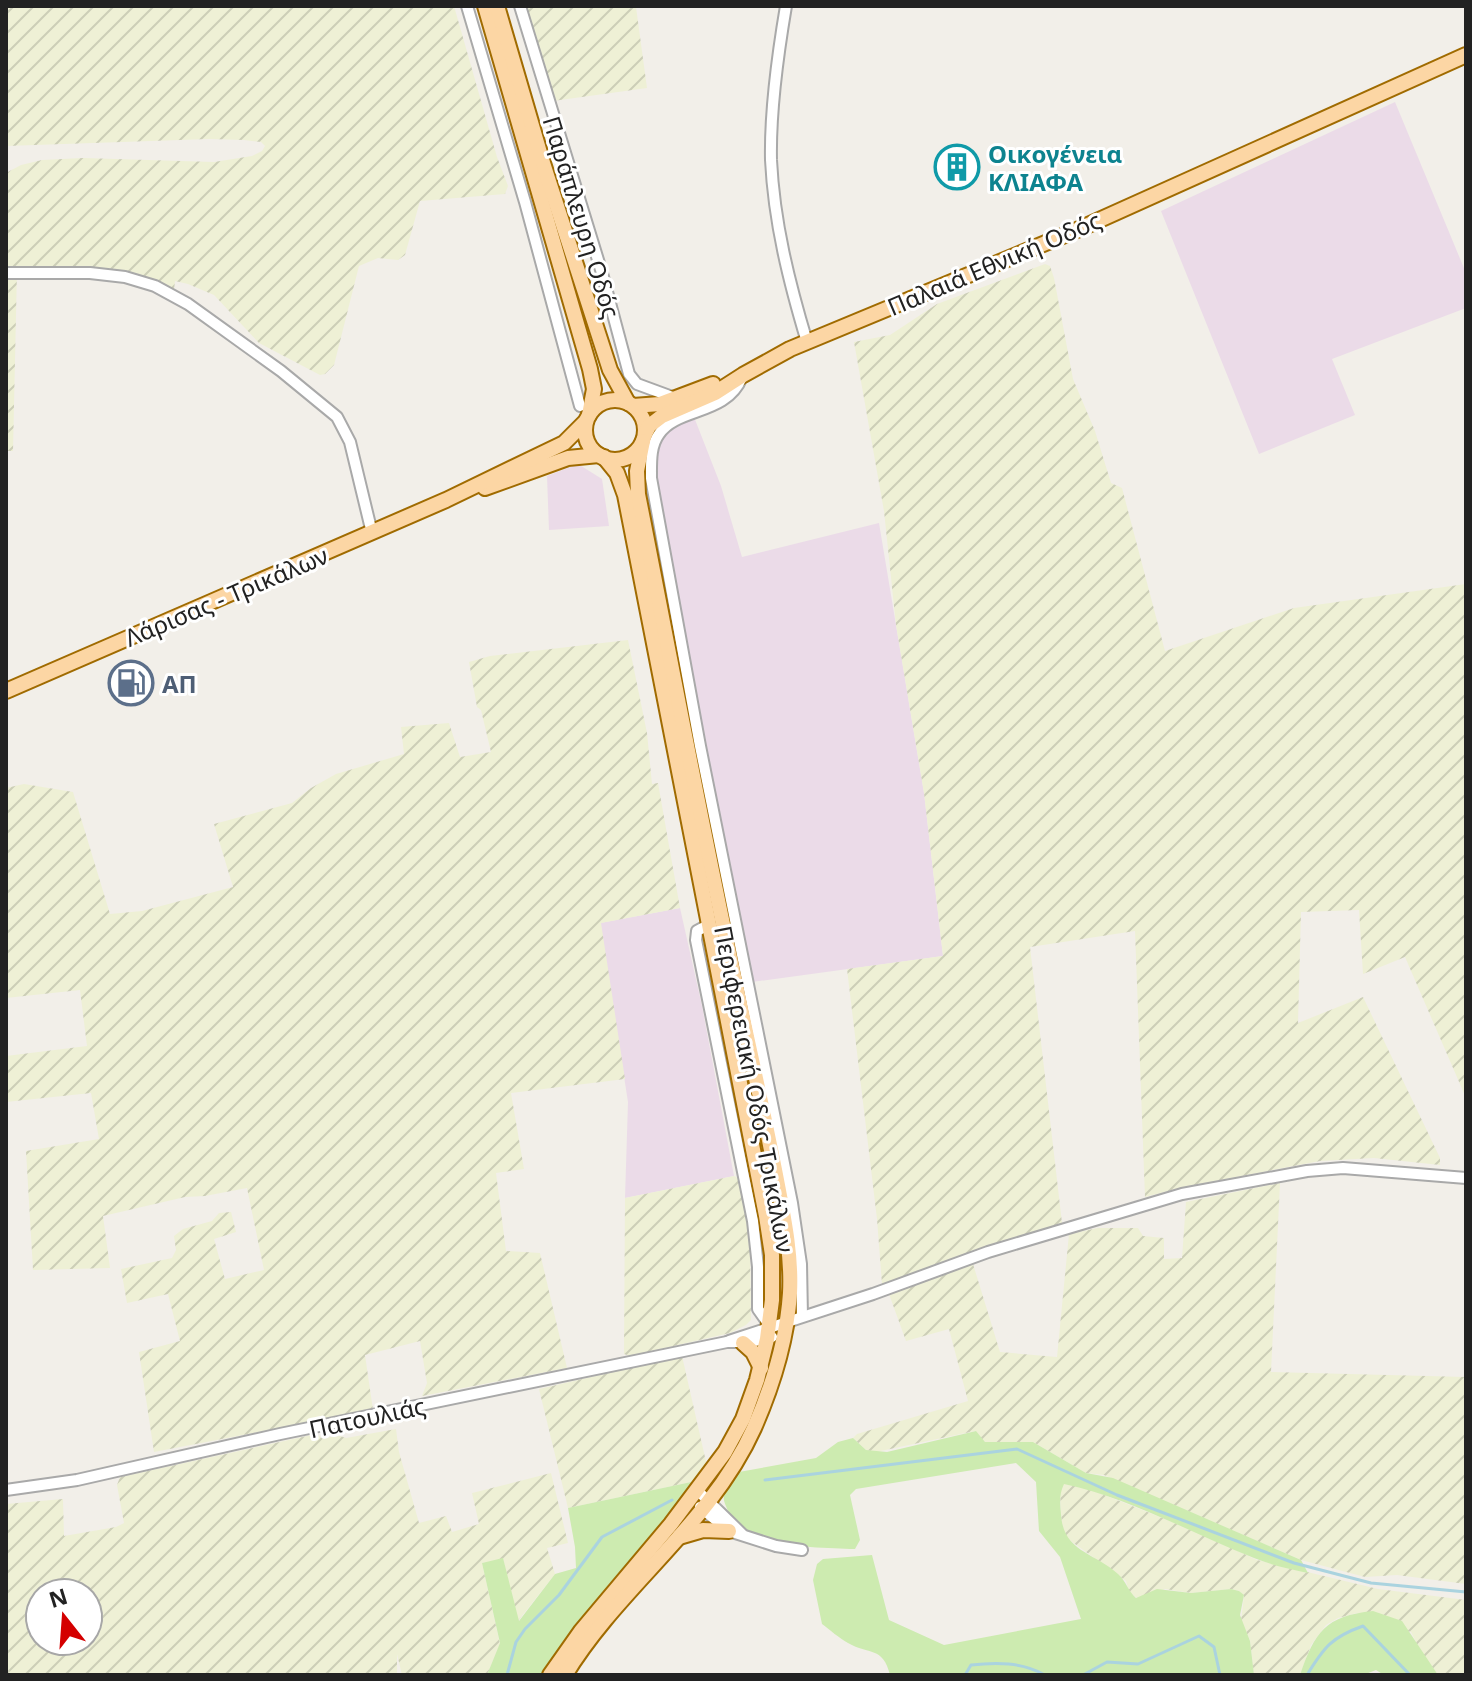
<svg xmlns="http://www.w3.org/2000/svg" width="1472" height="1681" font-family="'Noto Sans',sans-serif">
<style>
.industrial{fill:#ebdbe8}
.farmland{fill:url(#farmland-furrows);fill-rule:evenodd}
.grass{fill:#cdebb0}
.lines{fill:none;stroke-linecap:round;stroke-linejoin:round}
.stream{stroke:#aad3df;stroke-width:3}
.minor-casing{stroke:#a9a9a9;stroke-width:14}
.major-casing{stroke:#a06b00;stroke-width:18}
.minor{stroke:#fff;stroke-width:10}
.major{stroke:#fcd6a4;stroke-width:14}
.labels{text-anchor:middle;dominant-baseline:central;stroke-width:6;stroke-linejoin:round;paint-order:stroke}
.culture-label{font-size:24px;font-weight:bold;fill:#0d838f;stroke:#fff;text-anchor:start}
.street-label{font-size:24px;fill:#222;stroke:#fff}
.service-label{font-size:24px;font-weight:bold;fill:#4e5e75;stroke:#fff;text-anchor:start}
</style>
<defs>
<pattern id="farmland-furrows" width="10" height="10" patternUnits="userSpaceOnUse" patternTransform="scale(2)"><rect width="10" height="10" fill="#eef0d5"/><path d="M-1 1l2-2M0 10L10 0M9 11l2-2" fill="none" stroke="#ccceb7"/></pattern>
</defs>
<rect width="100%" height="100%" fill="#f2efe9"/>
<g class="industrial">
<path d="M1395,102L1466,273V308L1332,359L1355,415L1259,454L1161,211Z"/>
<path d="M694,417L721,486L742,557L879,523L924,793L943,956L752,982L658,504L654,463L662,433L667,427Z"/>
<path d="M578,464L602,479L609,526L549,530L547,476Z"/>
<path d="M680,908L702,1006L734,1176L625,1198L628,1102L600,923Z"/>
</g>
<g class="farmland">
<path d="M6,6H454L497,157L508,186L505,194L420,201L405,255L398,260L378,258L359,266L334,365L325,374L320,375L259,343L214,295L188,284L175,281L174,290L138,274L107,268L17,270L13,451H6V173L21,165L42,160L83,158L214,162L252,156L262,151L265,146L261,142L244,140L209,139L6,146Z"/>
<path d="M523,6H640L636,7L647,88L553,101Z"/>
<path d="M1045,264L1050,266L1054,278L1073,379L1095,431L1111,483L1122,488L1165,651L1294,608L1466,584V1098L1405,957L1363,974L1359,910L1301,912L1298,1023L1363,997L1440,1158V1165L1374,1158L1320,1161L1184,1187L1145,1197L1135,931L1030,947L1062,1223L952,1258L882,1284L877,1219L847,969L943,956L924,793L896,625L884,511L854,342L890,335L937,304Z"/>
<path d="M628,640L647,733L652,784L658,783L680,908L601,923L625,1079L511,1093L524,1169L496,1173L506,1251L540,1253L567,1368L422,1396L427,1383L420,1341L365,1355L373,1410L154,1452L139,1352L180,1341L168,1294L127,1303L121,1269L172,1258L176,1250L174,1236L183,1229L212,1221L219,1213L231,1212L236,1232L214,1239L225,1279L264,1270L247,1188L205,1196L185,1197L103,1216L110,1268L33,1270L26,1151L99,1139L91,1093L6,1102V1056L87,1046L80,990L6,998V788L24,784L73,792L110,914L142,911L233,887L214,824L292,803L311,788L336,774L404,754L401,727L449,723L460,757L491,752L481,710L477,707L469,662L490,656Z"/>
<path d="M734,1176L738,1178L743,1196L750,1242L751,1320L746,1325L730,1333L630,1356L624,1354L625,1198Z"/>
<path d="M1280,1183L1271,1372L1466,1377V1584L1397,1575L1365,1577L1301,1560L1104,1475L1086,1473L1033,1442H985L975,1431L876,1452L866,1450L853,1438L857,1434L968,1401L949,1329L906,1341L889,1294L973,1264L1000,1352L1057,1357L1069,1234L1098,1228H1138L1143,1236L1164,1238V1259L1182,1258L1186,1202Z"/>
<path d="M682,1356L707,1466L696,1481L568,1508L539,1389Z"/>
<path d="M396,1429L399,1452L419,1523L446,1516L452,1532L479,1524L472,1493L551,1473L568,1543L547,1548L555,1574L518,1621L503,1559L482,1563L500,1644L487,1675H402L397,1654V1675H6V1504L63,1499L64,1536L116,1527L124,1523L117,1485L120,1477L316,1434L322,1438L340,1436L346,1438ZM40,1593H88V1641H40Z"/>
<path d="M1063,1483L1089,1489L1198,1532L1257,1560L1378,1589L1466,1600V1675H1438L1420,1650L1411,1632L1357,1613L1338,1618L1326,1625L1311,1645L1300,1675H1254L1250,1640L1241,1621L1244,1596L1239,1591L1231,1589L1191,1593L1165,1589L1137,1598L1129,1592L1126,1581L1064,1536L1062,1530L1060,1492Z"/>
</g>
<g class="grass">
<path d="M976,1431L985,1442H1033L1086,1473L1113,1478L1301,1560L1308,1573C1290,1569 1271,1565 1254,1558C1191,1533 1130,1498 1064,1484C1059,1494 1060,1503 1061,1514C1063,1552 1094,1552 1118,1574C1126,1581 1128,1591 1136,1598L1157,1589L1191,1593L1231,1589L1239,1591L1244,1595L1240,1615L1250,1641L1254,1675H890C883,1646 869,1655 848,1643C839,1638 830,1630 822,1624L813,1580L817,1564L823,1559L872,1555L889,1620L944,1645L1081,1619L1060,1557L1039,1531L1036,1482L1016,1463L856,1489L850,1495L860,1540L855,1549C818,1547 748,1550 728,1511C725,1504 722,1499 725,1493C728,1485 734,1479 739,1472L816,1458L838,1442L853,1438L866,1450L887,1452Z"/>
<path d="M696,1481L645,1545L609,1584L544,1675H487L500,1643L482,1563L503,1558L519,1621L555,1574L576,1568L575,1547L568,1508Z"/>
<path d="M1373,1611L1402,1621L1438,1675H1384L1376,1670L1363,1675H1300C1315,1632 1325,1616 1373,1611Z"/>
</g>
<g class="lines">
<g class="stream">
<path d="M765,1480L1017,1449L1117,1495L1294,1563L1371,1583L1466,1592"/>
<path d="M507,1675L516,1642L525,1629L559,1595L602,1537L672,1500"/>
<path d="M965,1675L971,1665C996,1662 1022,1662 1045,1675"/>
<path d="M1083,1675L1107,1662L1138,1664L1199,1636L1214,1647L1220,1675"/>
<path d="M1307,1675C1324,1647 1332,1637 1363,1626L1410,1675"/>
</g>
<g class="minor-casing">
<g id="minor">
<path d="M467,6L525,202L580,406"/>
<path d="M520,6L602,273L629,374L637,384L675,398"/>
<path d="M786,6C778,53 770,112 771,160C774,222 789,282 807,342"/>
<path d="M6,273H90L125,277L155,286L188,304L281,371L337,417L350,442L372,533"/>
<path d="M742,377C726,416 677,407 659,434C650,446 651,463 651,478L700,746L792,1203L801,1264L802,1316"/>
<path d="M710,924L697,931L696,940L753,1221L758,1267V1309L770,1326"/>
<path d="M729,1341L873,1294L988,1252L1182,1194L1307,1171L1343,1168L1466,1178"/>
<path d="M6,1490L77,1480L280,1434L727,1342H751L772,1337"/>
<path d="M697,1490L742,1534"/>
<path d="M700,1507L729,1531L776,1546L802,1550"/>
</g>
</g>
<g class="major-casing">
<g id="major">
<path d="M485,6L590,369L594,389L589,415"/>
<path d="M497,6L543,163L610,370L628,403"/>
<circle cx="615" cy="430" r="30"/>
<path d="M633,406L660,404L713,384"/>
<path d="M645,434L649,426L662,416L715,393L743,375L790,349L1077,230L1466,55"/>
<path d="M485,488L568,458L599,455"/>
<path d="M6,691L446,500L564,443L586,421"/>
<path d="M743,1343L753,1352L761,1368"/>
<path d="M679,1537L703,1530L729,1531"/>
<path d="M550,1675L581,1631L671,1524L725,1452L743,1419L757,1380L767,1339L772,1300V1255L766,1216L625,495L617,473L604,457"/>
<path d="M565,1675C619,1586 711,1524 754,1428C772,1387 787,1338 790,1293C792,1255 784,1217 777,1180C764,1113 749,1047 735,981C700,819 670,656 638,494L637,471L643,441"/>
</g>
</g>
<use href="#minor" class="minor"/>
<use href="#major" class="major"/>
</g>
<defs>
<g id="building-ring" transform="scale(2.3)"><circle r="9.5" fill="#fff" stroke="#0f9aa8" stroke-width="1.5"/><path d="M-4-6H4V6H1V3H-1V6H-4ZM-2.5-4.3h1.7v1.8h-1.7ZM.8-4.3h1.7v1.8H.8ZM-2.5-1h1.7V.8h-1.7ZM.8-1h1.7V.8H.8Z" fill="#0f9aa8"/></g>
<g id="fuel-ring" transform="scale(2.3)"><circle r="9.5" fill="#fff" stroke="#5c6f8a" stroke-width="1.5"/><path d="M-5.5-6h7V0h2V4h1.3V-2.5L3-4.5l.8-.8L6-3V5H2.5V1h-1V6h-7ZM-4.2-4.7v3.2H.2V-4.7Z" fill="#5c6f8a"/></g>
</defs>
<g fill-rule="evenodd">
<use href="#building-ring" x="957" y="167"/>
<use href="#fuel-ring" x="131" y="683"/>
</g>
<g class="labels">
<g class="culture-label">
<text x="988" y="153">Οικογένεια<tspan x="988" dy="28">ΚΛΙΑΦΑ</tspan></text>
</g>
<g class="street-label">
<text transform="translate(582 217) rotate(73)">Παράπλευρη Οδός</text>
<text transform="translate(994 263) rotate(-23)">Παλαιά Εθνική Οδός</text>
<text transform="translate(226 596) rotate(-23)">Λάρισας - Τρικάλων</text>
<text transform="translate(755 1089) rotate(79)">Περιφερειακή Οδός Τρικάλων</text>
<text transform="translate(367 1417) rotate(-12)">Πατουλιάς</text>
</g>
<g class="service-label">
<text x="162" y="683">ΑΠ</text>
</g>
</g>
<rect width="1472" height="1681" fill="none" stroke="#222222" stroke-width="16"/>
<g transform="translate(64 1617) rotate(343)"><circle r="38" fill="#ffffff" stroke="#a7a7a7" stroke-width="2"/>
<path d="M0-6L14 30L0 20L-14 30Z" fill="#d40000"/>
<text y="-12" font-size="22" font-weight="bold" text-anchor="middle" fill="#222222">N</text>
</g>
</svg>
